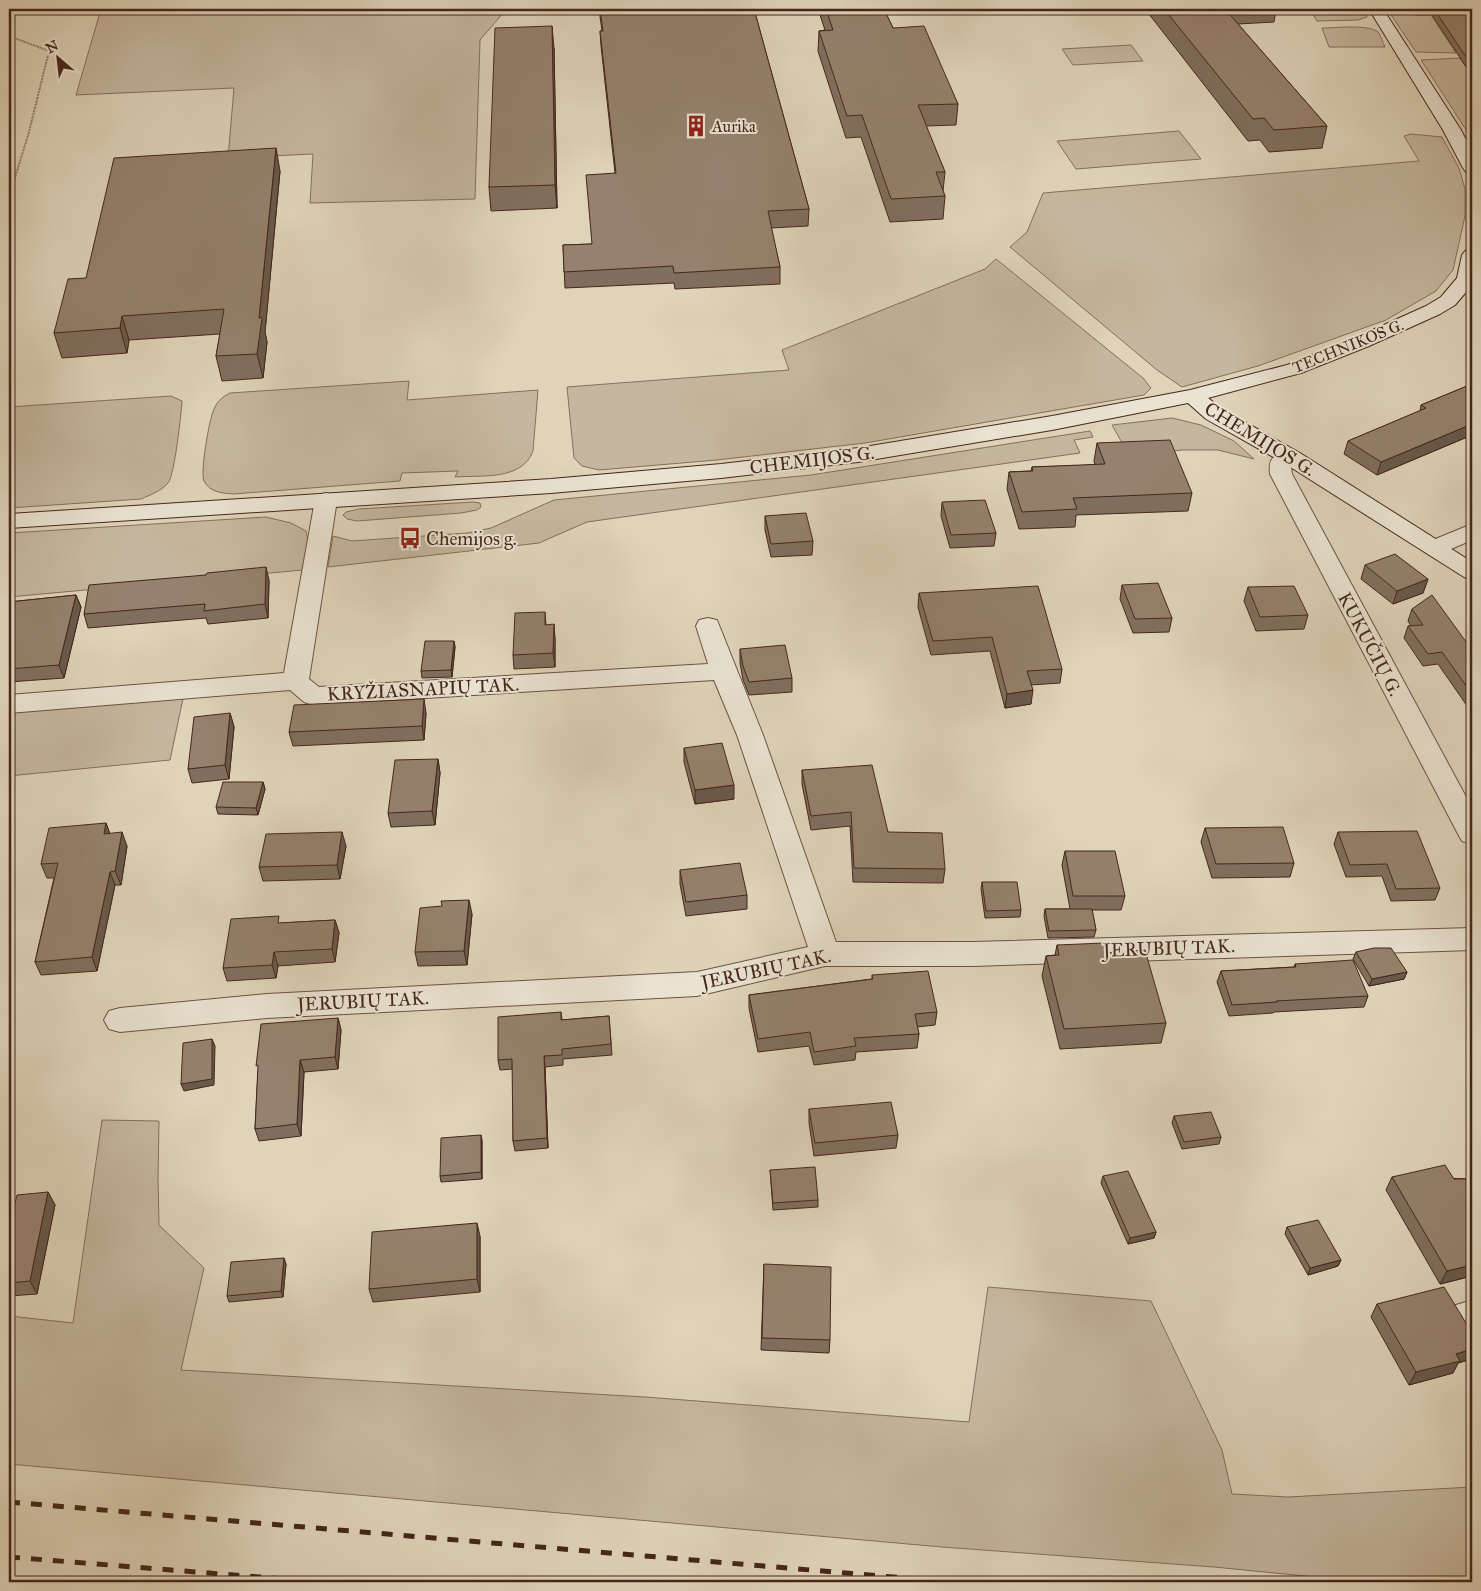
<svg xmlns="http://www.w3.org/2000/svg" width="1481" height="1591" font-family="'IM FELL Great Primer',serif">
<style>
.green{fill:#c5b79f;stroke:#856f5c}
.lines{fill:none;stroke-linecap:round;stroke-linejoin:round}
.street-casing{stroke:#6c5242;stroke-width:2}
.secondary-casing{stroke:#45271a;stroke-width:2}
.path{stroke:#45271a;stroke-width:2;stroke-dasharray:0.5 1;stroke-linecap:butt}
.street{fill:#eae3d2;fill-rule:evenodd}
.secondary{fill:#eae3d2;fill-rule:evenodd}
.rail{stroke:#45271a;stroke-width:5;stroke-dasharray:11 11;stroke-linecap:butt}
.wall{fill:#806f5e;stroke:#45271a}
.shaded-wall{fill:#685a4c;stroke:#45271a}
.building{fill:#95816d;stroke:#45271a}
.labels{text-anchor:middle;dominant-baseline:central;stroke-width:4;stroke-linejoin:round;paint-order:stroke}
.far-poi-label{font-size:16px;fill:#45271a;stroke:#eae3d2;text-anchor:start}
.far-street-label{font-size:16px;fill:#45271a;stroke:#eae3d2}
.street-label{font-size:19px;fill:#45271a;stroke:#eae3d2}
.poi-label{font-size:19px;fill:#45271a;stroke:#eae3d2;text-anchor:start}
</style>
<rect width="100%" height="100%" fill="#dfd4ba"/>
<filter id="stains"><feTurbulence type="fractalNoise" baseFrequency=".004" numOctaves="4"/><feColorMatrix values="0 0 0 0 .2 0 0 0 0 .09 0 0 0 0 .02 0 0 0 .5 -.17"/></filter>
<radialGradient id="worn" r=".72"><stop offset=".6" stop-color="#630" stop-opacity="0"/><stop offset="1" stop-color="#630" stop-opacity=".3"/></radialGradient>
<g class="green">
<path d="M101,9H557V12H504L480,40L475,199L310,203L313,154L228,158L234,88L76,95Z"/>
<path d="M1310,9H1364L1367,17L1358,20L1317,21Z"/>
<path d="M1387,9H1403C1410,17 1420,15 1431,15L1456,53L1416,52Z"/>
<path d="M1322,28C1334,28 1369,24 1378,32C1381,36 1383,43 1385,47H1329Z"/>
<path d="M1131,45L1143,61L1073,65L1062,49Z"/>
<path d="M1460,58L1472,76V139L1421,60Z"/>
<path d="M1179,131L1201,159L1076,169L1057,141Z"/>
<path d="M1411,134L1442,137L1459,168L1465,189V216L1453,270L1436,291L1386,320L1258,366L1182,387L1157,370L1010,247L1027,232L1043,193L1419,161L1404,136Z"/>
<path d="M996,259L1143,378L1151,388L1144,395L865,443L717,460L599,470L582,466L574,458L567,387L789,370L782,350L985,269Z"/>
<path d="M409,381L407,400L538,390L533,451C522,481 481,475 455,477L458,471L402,473L400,481L234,494C223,493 210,493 204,481C200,473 209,421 213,412C216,402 222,397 230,393Z"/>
<path d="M171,396L182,401C181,414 175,474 168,483C161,491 150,495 141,499L9,508V407Z"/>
<path d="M1172,418L1201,425L1234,441L1254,459L1218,450H1182L1129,455L1112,425Z"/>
<path d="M1090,431L1093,437L1074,440L1080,453L587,522L539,543L328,567L333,536L352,541L467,533L491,528L554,500L811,475Z"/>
<path d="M473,502L480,503L481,507L477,510L461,513L357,521L347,519L343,515L346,512L359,509Z"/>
<path d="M266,517L291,523L306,531L309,547L303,570L9,597V533Z"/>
<path d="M185,689L170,760L9,776V704Z"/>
<path d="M102,1120L159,1121L158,1178L159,1225L204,1268L181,1370L645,1397L969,1422L988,1287L1151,1301L1222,1450L1232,1494L1288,1497L1472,1487V1582H1366L1214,1567L942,1547L9,1464V1316L73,1323Z"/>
</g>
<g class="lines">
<g class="street-casing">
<g id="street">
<path d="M1292,451L1300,453L1303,458L1300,463L1291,466L1292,474L1472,808V844L1462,841L1458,834L1270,474C1268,455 1275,456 1292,451Z"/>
<path d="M326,493L334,495L337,500L309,679L319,687L708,664L696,626L699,620L708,618L717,620L763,735L836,942H973L1472,928V950L973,966H825L697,996L267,1018L120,1032L109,1029L104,1020L109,1011L120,1008L267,994L697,972L808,947L737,735L714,680L313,705L304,702L290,690L9,713V695L284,673L315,500L318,495Z"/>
<path d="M1472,524V540L1444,552L1436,554L1428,552L1424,547L1428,542Z"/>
<path d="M1469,1301H1472V1333L1456,1329L1451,1317L1456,1305Z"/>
</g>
</g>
<g class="secondary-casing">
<g id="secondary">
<path d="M1369,9H1383L1461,130L1472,152V173L1466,172L1463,168L1443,130Z"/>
<path d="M1472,249V285L1455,305L1440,314L1369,346L1301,373L1208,398L1222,409L1300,453L1472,562V579L1464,577L1284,463L1206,419L1188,403L1052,430L858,462L721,478L551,493L9,528V514L551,479L721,464L858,448L1052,416L1190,390L1287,365L1355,338L1426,306L1441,297L1457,278L1462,255L1465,251Z"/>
</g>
</g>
<path class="path" d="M9,36L49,51L29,132L9,197"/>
<use href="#street" class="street"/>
<use href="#secondary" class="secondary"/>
<g class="rail">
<path d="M9,1502L952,1582"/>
<path d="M9,1557L322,1582"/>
</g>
</g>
<g class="wall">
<path d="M599,9H754L809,209L808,226L771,228L780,267V284L675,289L674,283L565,288L563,245L592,244L615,173L601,46L600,31H602Z"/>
<path d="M818,9H884L893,28L958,104L956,125L926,126L945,172L943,191L945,196L943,219L890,222L861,137L846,138L818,51L819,31L825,30Z"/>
<path d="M1145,9H1276L1274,22L1238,24L1327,126L1322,148L1269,152L1260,140L1248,141Z"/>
<path d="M1428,9H1472V76Z"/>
<path d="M554,48L557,208L491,211L489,187Z"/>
<path d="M280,171L265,332L267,342L263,378L222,381L216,356L220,334L129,340L127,353L62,358L54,333L86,278Z"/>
<path d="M1472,384V435L1377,475L1344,454L1348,441L1420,411L1421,405Z"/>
<path d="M1097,443L1192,493L1188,511L1076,515L1075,527L1019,529L1007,489L1009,472L1031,471L1032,467L1095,465L1094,461Z"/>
<path d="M942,503L996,533L994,546L950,548L941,516Z"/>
<path d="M765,516L813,541L812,555L771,557L765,530Z"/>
<path d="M1365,565L1428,579L1423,593L1393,604L1361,579Z"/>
<path d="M206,575L269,580L268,618L208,624L206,618L88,628L84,614Z"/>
<path d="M1122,585L1172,618L1169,632L1133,633L1120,599Z"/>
<path d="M1248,587L1308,615L1304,629L1256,631L1244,601Z"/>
<path d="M919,593L1062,669L1060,683L1031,685V704L1005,708L990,651L931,655L918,607Z"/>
<path d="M76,595L81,607L64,678L9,682V602Z"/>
<path d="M1412,609L1472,650V713L1438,664L1423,666L1404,638L1408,626H1411L1408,621Z"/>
<path d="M545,612L546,625L555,638V667L514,669L513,655Z"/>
<path d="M454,641L455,647L452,677L422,678L421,671Z"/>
<path d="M740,649L792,678V692L749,695L743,680L740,663Z"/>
<path d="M230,713L234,727L229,779L192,783L188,769Z"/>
<path d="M426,713L424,740L293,746L289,732Z"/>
<path d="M684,748L734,799L695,804L684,762Z"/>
<path d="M438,759L440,773L435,825L391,827L388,813Z"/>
<path d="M802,770L888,832L945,869L943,883L853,882L850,826L811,830L802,784Z"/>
<path d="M263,782L265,789L258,815L218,814L216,807Z"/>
<path d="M106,823L110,834L127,846L121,885H115L97,971L41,975L35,962L54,878H47L41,864Z"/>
<path d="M1205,828L1294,863L1290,877L1212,878L1201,842Z"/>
<path d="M1338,832L1440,888L1435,900L1391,901L1382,876L1346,877L1334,844Z"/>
<path d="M346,846L340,879L263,881L259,867Z"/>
<path d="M1065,851L1125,896L1121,910H1092L1096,930L1094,937L1048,938L1044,916L1045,909H1070L1062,865Z"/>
<path d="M680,870L747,895V909L686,916L680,884Z"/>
<path d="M982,882L1021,910L1020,917L985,918L981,889Z"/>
<path d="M472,914L467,965L418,966L415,952Z"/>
<path d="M335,920L339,933L335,962L278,966L276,978L227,981L223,968L281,923Z"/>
<path d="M1057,945L1105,953L1166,1023L1161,1043L1060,1049L1042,976L1046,956L1055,955Z"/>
<path d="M1356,952L1407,972L1404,979L1369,986L1353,959Z"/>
<path d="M1295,964L1368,996L1364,1007L1274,1012L1273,1013L1229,1016L1217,982L1221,971L1294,967Z"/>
<path d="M872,975L937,1012L935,1025L917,1027L919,1034L917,1048L856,1052L855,1060L814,1065L809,1046L758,1052L749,1008V995L872,979Z"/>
<path d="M561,1012L562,1020L609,1016L612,1055L563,1059V1065L545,1067L548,1148L515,1151L513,1141V1069L500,1070L498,1060Z"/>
<path d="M338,1018L341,1030L338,1069L304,1072L301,1136L259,1141L255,1129L258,1071Z"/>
<path d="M809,1109L898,1135L896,1148L814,1156L809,1123Z"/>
<path d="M1174,1116L1221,1137L1219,1144L1182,1149L1172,1123Z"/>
<path d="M481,1135L482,1141V1179L441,1182L440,1176Z"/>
<path d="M770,1170L818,1200V1207L773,1210Z"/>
<path d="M1103,1176L1156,1232L1154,1238L1128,1244L1101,1183Z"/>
<path d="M1392,1177L1472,1179V1276L1440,1284L1386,1190Z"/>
<path d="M48,1192L55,1205L37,1294L9,1296V1214H12Z"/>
<path d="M1287,1227L1341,1260L1338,1266L1308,1275L1285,1234Z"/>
<path d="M480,1236V1292L373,1302L369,1289Z"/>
<path d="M286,1264L283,1297L229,1302L227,1296Z"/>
<path d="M764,1264L830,1340L829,1353L761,1350Z"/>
<path d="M1377,1304L1472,1333V1359L1458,1363L1453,1373L1409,1385L1371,1317Z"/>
</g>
<g class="shaded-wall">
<path d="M552,26L554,48L557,208L555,185Z"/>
<path d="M276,148L280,171L265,332L267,342L263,378L257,354L259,318Z"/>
<path d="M122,316L129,340L127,353L120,328Z"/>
<path d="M1472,424V435L1377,475L1381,462Z"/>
<path d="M266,567L269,580L268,618L265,604Z"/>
<path d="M1428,579L1423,593L1393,604L1397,591Z"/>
<path d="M76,595L81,607L64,678L59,665Z"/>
<path d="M554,624L555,638V667L553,653Z"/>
<path d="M454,641L455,647L452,677L451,670Z"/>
<path d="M1033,690L1031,704L1005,708L1007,694Z"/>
<path d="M424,699L426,713L424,740L422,726Z"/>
<path d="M230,713L234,727L229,779L225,765Z"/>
<path d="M438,759L440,773L435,825L432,811Z"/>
<path d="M263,782L265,789L258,815L256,808Z"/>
<path d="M734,785V799L695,804V790Z"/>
<path d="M106,823L111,837L104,834Z"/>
<path d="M122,832L127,846L121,885L115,871Z"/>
<path d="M342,832L346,846L340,879L337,865Z"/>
<path d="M110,872L115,885L97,971L92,957Z"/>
<path d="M469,900L472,914L467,965L464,951Z"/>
<path d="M335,920L339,933L335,962L332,949Z"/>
<path d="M274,952L278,966L276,978L272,965Z"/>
<path d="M1407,972L1404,979L1369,986L1372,979Z"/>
<path d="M338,1018L341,1030L338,1069L335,1057Z"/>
<path d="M212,1039L215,1046L214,1085L184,1091L181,1084Z"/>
<path d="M544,1056L545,1067L548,1148L547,1138Z"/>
<path d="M300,1060L304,1072L301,1136L297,1124Z"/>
<path d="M481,1135L482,1141V1179L481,1172Z"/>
<path d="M48,1192L55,1205L37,1294L30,1281Z"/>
<path d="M477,1223L480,1236V1292L477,1279Z"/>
<path d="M1156,1232L1154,1238L1128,1244L1130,1238Z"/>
<path d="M284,1258L286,1264L283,1297L281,1291Z"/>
<path d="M1341,1260L1338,1266L1308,1275L1310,1268Z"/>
<path d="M1472,1265V1276L1440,1284L1447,1271Z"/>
<path d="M1472,1349V1359L1458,1363L1453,1373L1409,1385L1416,1372L1456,1354Z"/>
</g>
<g class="building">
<path d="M600,9H754L809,209L768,211L780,267L674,273L673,266L564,272L563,245L592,244L586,175L616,173L600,31H603Z"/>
<path d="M826,9H884L893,28L924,26L958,104L918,105L945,172H936L945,196L891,199L862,115L847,116L819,31L833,30Z"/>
<path d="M1164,9H1225L1327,126L1274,130L1264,118L1253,119Z"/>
<path d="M1434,9H1472V66Z"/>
<path d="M552,26L555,185L489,187L495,28Z"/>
<path d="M276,148L259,318H262L257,354L216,356L224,309L122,316L120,328L54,333L68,279L86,278L114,158Z"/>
<path d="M1472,384V424L1381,462L1348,441L1426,408L1421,405Z"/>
<path d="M1170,440L1192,493L1073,498L1077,509L1022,512L1009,472L1033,471L1032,467L1105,464L1097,443Z"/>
<path d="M985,500L996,533L951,535L942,502Z"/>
<path d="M806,513L813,541L771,544L765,516Z"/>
<path d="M1395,554L1428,579L1397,591L1365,565Z"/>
<path d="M266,567L265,604L204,611L205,604L84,614L89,585L206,575L207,573Z"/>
<path d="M1158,583L1172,618L1135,619L1122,585Z"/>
<path d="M1038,586L1062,669L1027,671L1033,690L1007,694L992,637L933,641L919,593Z"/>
<path d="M1294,586L1308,615L1260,617L1248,587Z"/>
<path d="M76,595L59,665L9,669V602Z"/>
<path d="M1432,595L1472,650V694L1442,652L1428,654L1408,626L1423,625L1412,609Z"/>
<path d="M545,612V625L554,624L553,653L513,655L515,613Z"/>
<path d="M425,641H454L451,670L421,671Z"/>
<path d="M785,645L792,678L749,682L743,666L740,649Z"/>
<path d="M424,699L422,726L289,732L294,705Z"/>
<path d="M230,713L225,765L188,769L194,717Z"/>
<path d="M722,743L734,785L695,790L684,748Z"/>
<path d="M438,759L432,811L388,813L395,760Z"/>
<path d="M872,765L888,832L942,833L945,869L854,868L851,812L811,816L802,770Z"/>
<path d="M223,782H263L256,808L216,807Z"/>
<path d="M106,823L104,834L122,832L115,871L110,872L92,957L35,962L58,863L41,864L49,828Z"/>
<path d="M1283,827L1294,863L1216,864L1205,828Z"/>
<path d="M1417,831L1440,888L1396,889L1387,864L1350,865L1338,832Z"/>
<path d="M342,832L337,865L259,867L266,834Z"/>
<path d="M1065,851H1115L1125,896H1073Z"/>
<path d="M740,863L747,895L686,902L680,870Z"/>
<path d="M982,882H1017L1021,910L986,911Z"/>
<path d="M469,900L464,951L415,952L420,908L442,906L441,901Z"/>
<path d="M1045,909H1092L1096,930L1049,931Z"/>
<path d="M279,916L278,923L335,920L332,949L274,952L272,965L223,968L231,919Z"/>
<path d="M1104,943L1105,953L1145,950L1166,1023L1064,1029L1046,956L1059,955L1057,945Z"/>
<path d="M1374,948H1391L1407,972L1372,979L1356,952Z"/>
<path d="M1353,960L1368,996L1276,1001L1277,1002L1232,1005L1221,971L1296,967L1295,964Z"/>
<path d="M928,971L937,1012L915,1014L919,1034L854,1038L856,1046L814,1052L810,1032L758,1039L749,995L873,979L872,975Z"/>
<path d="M561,1012V1020L609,1016L611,1044L562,1049V1055L544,1056L547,1138L513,1141L512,1059L498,1060V1017Z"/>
<path d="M338,1018L335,1057L300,1060L297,1124L255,1129L258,1065L256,1066L261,1024Z"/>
<path d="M212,1039V1079L181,1084L183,1043Z"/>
<path d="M891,1102L898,1135L815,1143L809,1109Z"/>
<path d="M1211,1112L1221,1137L1184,1142L1174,1116Z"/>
<path d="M481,1135V1172L440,1176L441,1138Z"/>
<path d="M1445,1165L1454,1179H1472V1265L1447,1271L1392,1177Z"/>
<path d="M815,1167L818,1200L773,1203L770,1170Z"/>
<path d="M1128,1171L1156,1232L1130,1238L1103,1176Z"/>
<path d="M48,1192L30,1281L9,1283V1214H12L17,1195Z"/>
<path d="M1318,1220L1341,1260L1310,1268L1287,1227Z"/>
<path d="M477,1223V1279L369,1289L372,1232Z"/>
<path d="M284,1258L281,1291L227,1296L231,1262Z"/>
<path d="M764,1264L831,1267L830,1340L762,1338Z"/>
<path d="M1444,1287L1472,1333V1349L1456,1354L1460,1361L1416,1372L1377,1304Z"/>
</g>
<defs>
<g id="building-bare" transform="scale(1.725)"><path d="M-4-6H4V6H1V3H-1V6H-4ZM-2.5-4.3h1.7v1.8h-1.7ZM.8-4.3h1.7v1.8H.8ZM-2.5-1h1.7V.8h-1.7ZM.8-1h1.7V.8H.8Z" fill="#8f2418" stroke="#eae3d2" stroke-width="2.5" paint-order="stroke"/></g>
<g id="bus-bare" transform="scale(1.725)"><path d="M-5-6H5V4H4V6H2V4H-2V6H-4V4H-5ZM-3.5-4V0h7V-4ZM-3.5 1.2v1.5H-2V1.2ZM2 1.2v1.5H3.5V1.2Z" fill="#8f2418" stroke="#eae3d2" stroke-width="2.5" paint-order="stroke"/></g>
</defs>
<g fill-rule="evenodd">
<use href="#building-bare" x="696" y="126"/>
<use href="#bus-bare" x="410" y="538"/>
</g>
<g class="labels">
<g class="far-poi-label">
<text x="712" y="126">Aurika</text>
</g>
<g class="far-street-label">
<text transform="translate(1348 346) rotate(-22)">TECHNIKOS G.</text>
</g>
<g class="street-label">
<text transform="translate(1260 439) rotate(31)">CHEMIJOS G.</text>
<text transform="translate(812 460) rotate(-7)">CHEMIJOS G.</text>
<text transform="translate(1370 644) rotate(62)">KUKUČIŲ G.</text>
<text transform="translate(423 689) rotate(-3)">KRYŽIASNAPIŲ TAK.</text>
<text transform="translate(1169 948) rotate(-2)">JERUBIŲ TAK.</text>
<text transform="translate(766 969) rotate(-12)">JERUBIŲ TAK.</text>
<text transform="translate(363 1001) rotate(-3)">JERUBIŲ TAK.</text>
</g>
<g class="poi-label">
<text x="426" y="538">Chemijos g.</text>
</g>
</g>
<rect width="1481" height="1591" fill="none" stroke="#dfd4ba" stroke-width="30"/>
<rect x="10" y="10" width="1461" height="1571" fill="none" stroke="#45271a" stroke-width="2.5"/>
<rect x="15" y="15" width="1451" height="1561" fill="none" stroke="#45271a"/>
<g transform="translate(58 58) rotate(332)" stroke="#eae3d2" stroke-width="4" paint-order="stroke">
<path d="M0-4L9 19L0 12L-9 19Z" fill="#45271a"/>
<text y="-8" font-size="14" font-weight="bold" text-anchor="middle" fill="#45271a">N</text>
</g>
<rect width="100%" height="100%" filter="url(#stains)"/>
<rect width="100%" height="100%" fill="url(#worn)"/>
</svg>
